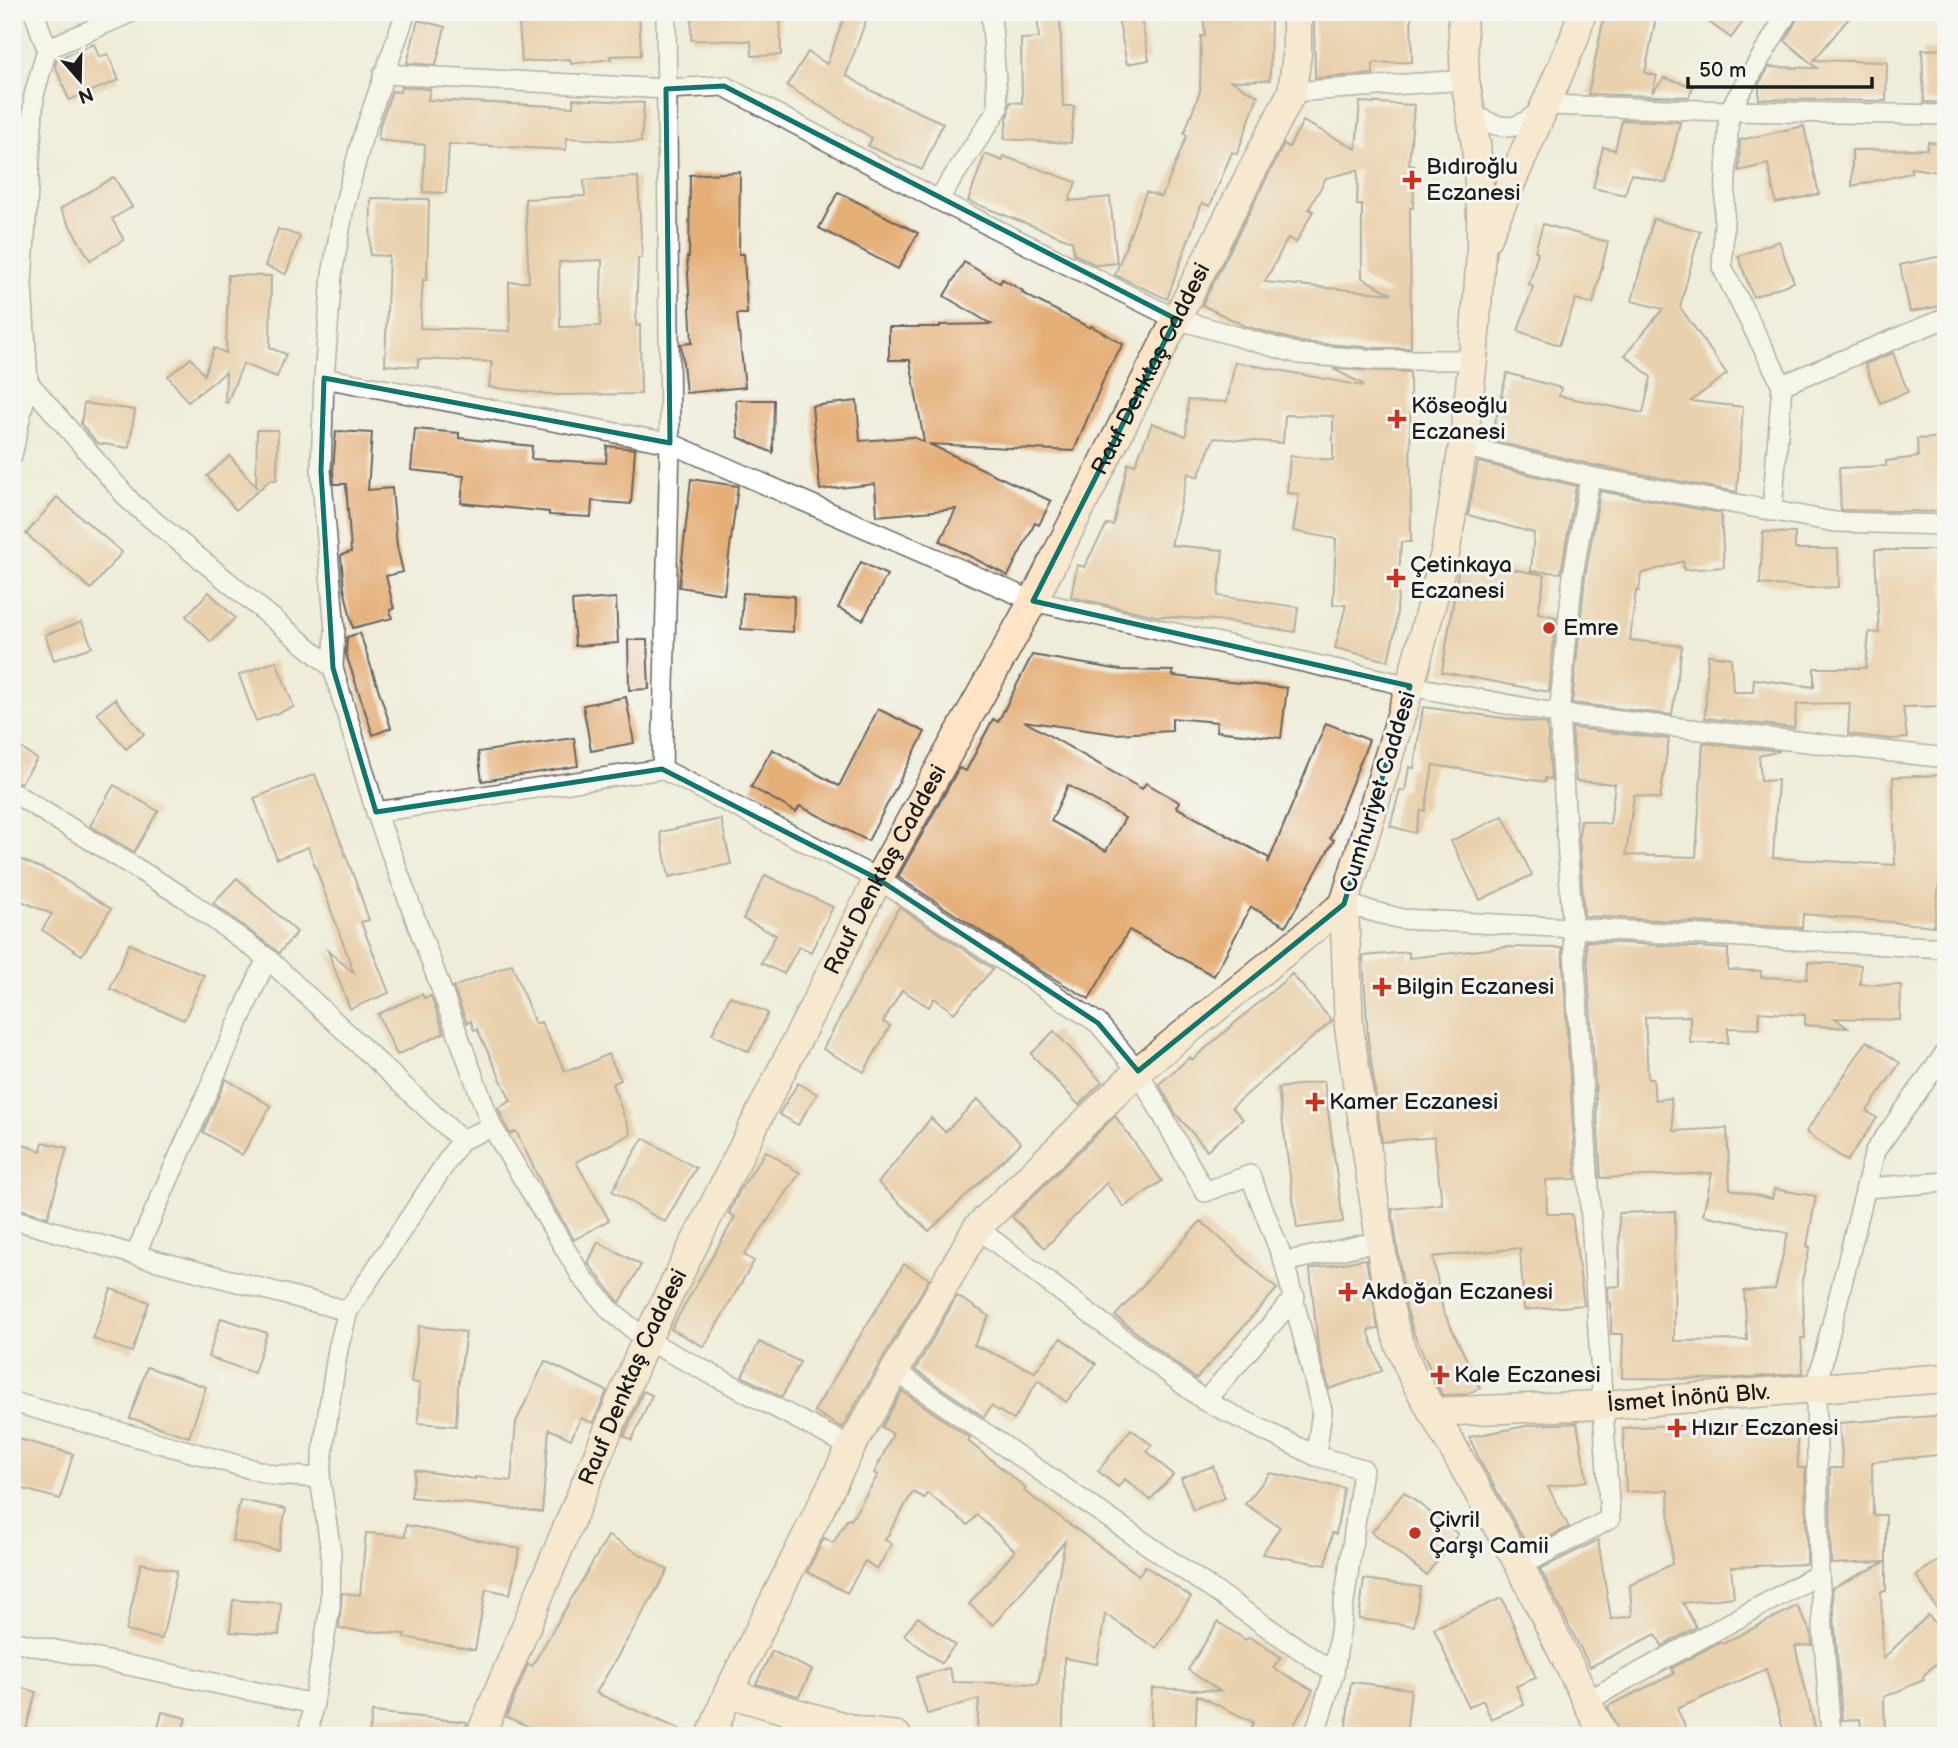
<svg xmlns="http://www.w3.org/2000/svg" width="1958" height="1748" font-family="'Balsamiq Sans',sans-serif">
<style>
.building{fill:#e5af78;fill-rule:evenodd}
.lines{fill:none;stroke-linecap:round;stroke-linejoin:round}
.street-casing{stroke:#66655e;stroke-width:22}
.secondary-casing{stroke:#66655e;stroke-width:31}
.street{stroke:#fff;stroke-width:19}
.secondary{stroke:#ffe4c6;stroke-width:28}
.marked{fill:none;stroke:#0f766e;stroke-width:5;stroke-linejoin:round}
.poi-dot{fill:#c8321e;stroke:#f6f6f2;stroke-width:2.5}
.labels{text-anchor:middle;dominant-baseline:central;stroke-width:6;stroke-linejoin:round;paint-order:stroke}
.poi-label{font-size:23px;fill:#1c1c1c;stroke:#f6f6f2;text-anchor:start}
.street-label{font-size:23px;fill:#1c1c1c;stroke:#f6f6f2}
</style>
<rect width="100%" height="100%" fill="#f6f6f2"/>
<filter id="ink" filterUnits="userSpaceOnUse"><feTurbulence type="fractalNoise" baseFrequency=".0143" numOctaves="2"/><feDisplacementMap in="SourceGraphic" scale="14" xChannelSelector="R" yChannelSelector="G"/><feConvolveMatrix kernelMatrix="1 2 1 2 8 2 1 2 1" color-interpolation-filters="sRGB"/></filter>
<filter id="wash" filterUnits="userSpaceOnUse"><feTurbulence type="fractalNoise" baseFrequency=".00686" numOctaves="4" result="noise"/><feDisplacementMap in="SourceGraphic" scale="28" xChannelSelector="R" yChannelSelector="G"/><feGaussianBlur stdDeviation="1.57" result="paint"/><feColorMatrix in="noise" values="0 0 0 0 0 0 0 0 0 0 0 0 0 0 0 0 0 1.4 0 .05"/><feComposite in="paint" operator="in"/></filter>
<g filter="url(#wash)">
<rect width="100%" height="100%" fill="#efecd9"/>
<g id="blocks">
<g class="building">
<path d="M518,12H639L641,55L610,56L611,59L571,64L570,59L522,62Z"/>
<path d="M692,12H780L781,55L752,56L751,41L691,40Z"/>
<path d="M846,12H869L846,75L872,91L943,123L922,170L868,146L872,138L787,86L808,52L827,64Z"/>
<path d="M1037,12H1060L1063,106H1074L1071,143L1004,139L1010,102L1022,103L1021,39L1039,38Z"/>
<path d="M1117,12H1140L1149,60L1127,64Z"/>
<path d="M1203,12H1271L1270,80L1231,81L1258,96L1237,154L1232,152L1210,206L1202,203L1167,299L1115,275L1146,192L1162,197L1187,135L1184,134L1200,91L1201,36H1205Z"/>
<path d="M1314,12H1411L1412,62L1373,63V74L1315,78Z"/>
<path d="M1605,12H1657L1645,73L1657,76L1652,93L1664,78L1693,86L1689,97L1588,94Z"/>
<path d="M1695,12H1750L1731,38Z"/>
<path d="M1801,12H1854L1814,60L1887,62L1886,101L1759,99V84L1769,67L1817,68L1785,41Z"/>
<path d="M418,20L445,27L436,65L407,63Z"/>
<path d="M94,44L99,57L108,54L119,80L69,100L55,66L57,59Z"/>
<path d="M1946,49V103L1924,102L1922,50Z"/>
<path d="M401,87L430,89L428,100L573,107V99L644,103L641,142L567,138L566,150L449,144L446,193L423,192L425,145L378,140L380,125L392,91L400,92Z"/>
<path d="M1360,102L1414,105L1409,165L1415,166L1413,208H1410L1411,348H1376L1301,342L1245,326L1202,305L1284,144L1289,147L1303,121L1356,149ZM1358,170L1357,205H1362V278L1392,294L1265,282L1288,238L1296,243L1313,211L1309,209L1326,178Z"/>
<path d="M1622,120L1680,122L1666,183L1631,174L1625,195L1593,188L1603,147L1615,150Z"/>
<path d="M1804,126L1819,194L1776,203L1768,164L1739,171L1740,140Z"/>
<path d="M1928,142L1946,145V173L1911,168V173L1852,186V150L1927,149Z"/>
<path d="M985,154L1003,161V156L1076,182L1069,201L1110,197L1117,263L1096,265L1074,254L1072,241L968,201Z"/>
<path d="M740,172L739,254H744L747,314H737L745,387L686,393L681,344L692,343L687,257H689L690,175Z"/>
<path d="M114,177L132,207L112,219L124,240L90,260L60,209Z"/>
<path d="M638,177L642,258H638L636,326L640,325L641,394L557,395L489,387L492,362L418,359V367L385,365L389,256L370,255L371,198L429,199L427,280H423L420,328L510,331L509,282H529L525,199L585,196L584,180ZM602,260L600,326L560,327L559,262Z"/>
<path d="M838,192L918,233L898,269L819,228Z"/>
<path d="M1653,219L1700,231L1680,307L1727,374L1691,401L1743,407L1737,492L1593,465L1489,440L1503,396H1501L1507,373L1561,388L1559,396L1643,413L1651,377L1625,355L1663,309L1632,301Z"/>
<path d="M1543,224L1608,242L1593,304L1576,299L1559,345L1518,331L1533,287L1529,285L1538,252L1535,251Z"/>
<path d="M278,229L300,236L286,274L265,266Z"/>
<path d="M1779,241L1794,282L1753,297L1738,256Z"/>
<path d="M1946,255V305L1910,312L1900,265Z"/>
<path d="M964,262L1000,283L1002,279L1023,291L1022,293L1090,328L1091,326L1123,344L1107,371L1074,451L929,444L1051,501L1039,525L1035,523L1008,576L940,541L956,509L877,516L875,484L820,490L812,406L857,401L860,441L913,437L924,442L910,360H889V327H940V325L991,324L944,296Z"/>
<path d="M228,275L271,276L270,348L286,354L277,377L243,364L227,403L225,402L226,372L188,402L168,376L191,358L204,375L214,348L226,353Z"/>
<path d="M1893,353L1908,392L1880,403L1865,364Z"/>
<path d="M1235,362L1362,386L1363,384L1333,369L1410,372L1411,542H1401L1396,627L1388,661L1335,648L1346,605H1333L1336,539L1293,531L1299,494L1287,493L1290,456L1333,460V416L1285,415L1283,443L1214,438L1198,477L1188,473L1171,545L1223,550L1218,596L1298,607L1295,632L1216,620L1156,616L1071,597L1077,565L1084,567L1107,524L1113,525L1128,463L1135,465L1152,423L1186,436L1188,400L1227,402Z"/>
<path d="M736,400H774L773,453L738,437Z"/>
<path d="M84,403L135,410L129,448L97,443L81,424Z"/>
<path d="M415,429L459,433V438L532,446L531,459L606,463L607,446L635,449L631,504L592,501L591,517L549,515V512L461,503L464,476L411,470Z"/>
<path d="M257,430H278L277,480H270L236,510L207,476L230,456L256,487Z"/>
<path d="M336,431L372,433L368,490L392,488L397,546L403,572L386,576L394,609L390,610L392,618L353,628L344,588L341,555L351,552L346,484H334L333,471Z"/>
<path d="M1946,437V512L1841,510L1839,468L1886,466V461L1918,457L1917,439Z"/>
<path d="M1478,462L1576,486L1561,573L1531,571L1534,533L1468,515Z"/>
<path d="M691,479L738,486L724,594L679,587Z"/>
<path d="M1600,491L1721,513L1724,567L1684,570L1683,561L1641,574L1639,591H1636L1630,640L1682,646L1672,715L1572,703L1585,577Z"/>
<path d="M57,497L122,552L91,589L26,534Z"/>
<path d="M1763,532L1795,533V549H1838L1839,587L1813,588L1760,584Z"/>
<path d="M1875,550H1946L1943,619L1945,706L1903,707L1907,738L1891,739L1848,734L1850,703L1797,704L1794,728L1705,718L1708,655L1731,658L1733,692H1753L1754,679L1814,687V668H1866L1869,632L1879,633Z"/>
<path d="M1460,560L1545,575L1538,613L1556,617L1549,692L1442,672Z"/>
<path d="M861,562L887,575L863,620L838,608Z"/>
<path d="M209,592L235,618L211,642L186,616Z"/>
<path d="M743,593L794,596L793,632L741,629Z"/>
<path d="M616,598L618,643L575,646L572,601Z"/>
<path d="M82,622L92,647L54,660L45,635Z"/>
<path d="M360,633L391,728L373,735L346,654L347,637Z"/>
<path d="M628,640H647L649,689L629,690Z"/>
<path d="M1032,655L1121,670L1173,671V676L1287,688L1281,738L1216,731L1217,722L1172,718V731L1114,734L1024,721L1142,789L1146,783L1179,802L1176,807L1269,858L1268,863L1326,723L1369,740L1330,838L1334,840L1286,926L1251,907L1214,976L1129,930L1089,999L1046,974L898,877L959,768L966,771L993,719L998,722ZM1068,785L1125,818L1106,851L1051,821Z"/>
<path d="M276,661L294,707L256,721L239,675Z"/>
<path d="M626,697L634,743L591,751L583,705Z"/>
<path d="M115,699L144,734L126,749L97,713Z"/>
<path d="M1423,707L1547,724L1551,779L1545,778V782L1433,765L1425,811L1421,810L1415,833L1390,826L1400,790L1405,791L1409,767L1414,768Z"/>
<path d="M878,709L925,732L868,841L800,806L796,812L751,787L772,749L839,786Z"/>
<path d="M1572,728L1669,739L1660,799L1634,795L1626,855L1696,857L1703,743L1780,751L1759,756L1761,781L1778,780L1773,858L1895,865L1893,777L1943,775L1946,869H1941L1934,926L1803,914L1802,928L1584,916L1579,835L1581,820L1610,824L1615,784L1576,781Z"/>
<path d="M574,738L578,766L482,781L478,752Z"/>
<path d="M12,742L37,759L21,783L12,780Z"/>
<path d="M315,774L358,888L369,920L361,922L389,993L350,1009L328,951L354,973L308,847L277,859L254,798Z"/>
<path d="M114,785L158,811L134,852L90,826Z"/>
<path d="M1503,816L1532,875L1480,900L1451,841Z"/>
<path d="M721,819L731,864L669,877L660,832Z"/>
<path d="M12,856L55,874L111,909L82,955L42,930L52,914L12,897Z"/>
<path d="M765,875L833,907L811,952L799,946L784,974L761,963L776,935L743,919Z"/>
<path d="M237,878L297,932L279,953L213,903Z"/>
<path d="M899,907L993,969L954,1013L934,998L929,1007L902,990L883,1022L890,1026L864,1072L823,1049Z"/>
<path d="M1586,941L1728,949V970L1761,971V977L1807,979L1808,962L1861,965L1860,984L1901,985L1900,1020L1835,1018L1848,1028L1805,1025V1015L1759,1012V1029L1728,1028V1043H1690V1016L1645,1017L1648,1079H1653L1655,1100L1671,1098L1674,1131L1727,1128L1730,1189L1772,1199L1774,1189L1816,1196L1807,1246L1810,1247L1802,1280L1805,1338H1801L1803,1373L1726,1379L1622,1378L1623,1334H1611V1303H1609L1608,1287L1620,1286L1619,1213L1675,1211L1674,1341L1747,1340L1744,1291L1775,1289L1788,1233L1703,1215L1712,1173L1601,1178Z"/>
<path d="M129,944L204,975L184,1020L110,989Z"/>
<path d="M1506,947L1562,948L1576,1179L1546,1180L1547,1214H1572L1584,1305L1524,1310L1520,1248L1433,1257L1443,1310L1480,1388L1467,1394L1442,1395L1414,1334L1406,1307L1392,1209L1442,1204L1434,1137L1382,1142L1368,1039L1363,956L1409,952V958Z"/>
<path d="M512,964L535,1024L541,1022L565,1071L581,1067L608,1054L621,1080L612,1084L631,1134L576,1162L609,1220L574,1240L546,1193L516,1131L510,1134L503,1120L498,1108L511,1101L477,1029L474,1030L471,1021L467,1023L453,987Z"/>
<path d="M1292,974L1332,1021L1232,1107L1243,1119L1207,1150L1175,1113L1159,1084L1190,1057L1192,1060Z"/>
<path d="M422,994L424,998L431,996L444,1033L397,1055L378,1014Z"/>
<path d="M730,996L768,1013L749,1052L712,1034Z"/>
<path d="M1054,1031L1102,1082L1079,1105L1031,1054Z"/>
<path d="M1867,1041L1900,1063L1867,1111L1877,1118L1847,1161L1806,1132Z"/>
<path d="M226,1079L271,1106L242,1155L203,1132Z"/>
<path d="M1324,1081L1343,1222L1297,1228L1278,1088Z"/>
<path d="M798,1083L817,1094L798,1125L779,1114Z"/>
<path d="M978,1099L1021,1143L929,1231L878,1183L931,1118L945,1132Z"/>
<path d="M1115,1116L1162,1181L1124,1207L1106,1183L1045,1248L1012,1217Z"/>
<path d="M643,1138L696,1168L665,1222L612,1191Z"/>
<path d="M12,1141L41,1151L43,1142L67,1148L48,1217L12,1207Z"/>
<path d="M766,1151L800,1173L744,1255L754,1261L704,1347L671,1329L735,1217L729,1213L741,1188Z"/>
<path d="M1201,1221L1277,1289L1196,1379L1115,1316Z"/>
<path d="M598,1242L641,1265L620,1303L588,1263Z"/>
<path d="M1366,1259L1378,1329L1368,1330L1382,1371L1329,1389L1318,1347L1310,1269Z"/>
<path d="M904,1264L929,1279L842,1428L814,1411Z"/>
<path d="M111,1289L149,1302L132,1352L93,1339Z"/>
<path d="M957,1296L989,1316L974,1345L1035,1372L1061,1338L1096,1364L1066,1402L1038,1380L1014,1420L991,1406L984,1417L915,1370Z"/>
<path d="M221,1318L267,1333L254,1373L208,1357Z"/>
<path d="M419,1326L466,1332L458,1388L456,1426L418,1423L420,1383L411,1382Z"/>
<path d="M759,1342L800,1362L782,1397L742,1376Z"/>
<path d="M545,1361L607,1391L593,1423L581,1418L571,1439L549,1429L542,1512L411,1497L415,1470L475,1479V1477L511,1481L516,1422Z"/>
<path d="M147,1367L206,1387L189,1437L130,1418Z"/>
<path d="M643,1391L652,1395L632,1440L624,1436Z"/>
<path d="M902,1391L970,1438L968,1441L1026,1488L1024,1491L1139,1575L1145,1566L1191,1597L1156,1648L1105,1614L1097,1664L1064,1658L1063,1732L977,1730L979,1699L927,1714L916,1677L949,1668L953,1682L1038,1684L1065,1541L993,1625L969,1604L1015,1551L977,1515L968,1525L927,1493L925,1498L913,1492L885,1540L892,1544L877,1569L865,1561L847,1593L807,1572L824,1538L833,1543L848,1518L851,1520L878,1475L874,1473L893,1434L882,1427Z"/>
<path d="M1946,1415V1454L1872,1462L1873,1515H1886V1591H1881L1883,1659L1928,1615L1946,1634V1654L1923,1676L1924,1680L1884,1697L1885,1736H1862L1860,1719L1842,1720L1832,1588L1885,1562L1831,1564L1830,1468H1843L1839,1423Z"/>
<path d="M1727,1422L1728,1426L1797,1424L1798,1468H1805L1807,1564L1731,1567L1734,1597L1683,1603L1696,1627L1662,1646L1656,1634L1590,1667L1540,1569L1598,1540L1611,1619L1632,1616L1630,1585L1672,1564L1668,1490L1626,1492L1623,1428Z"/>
<path d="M1577,1423L1587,1481L1548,1487L1569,1527L1529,1548L1481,1463L1469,1437L1531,1425Z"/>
<path d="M1131,1429L1152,1445L1147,1451L1173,1475L1150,1500L1125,1479L1118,1487L1098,1471Z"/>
<path d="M12,1437L73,1454L60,1499L12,1486Z"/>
<path d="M1213,1466L1225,1498L1193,1510L1181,1478Z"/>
<path d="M1270,1473L1344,1488L1336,1534L1332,1533L1326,1565L1262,1554L1280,1527L1245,1504Z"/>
<path d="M1404,1492L1458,1534L1426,1575L1372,1532Z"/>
<path d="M240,1500L286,1509L278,1550L232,1541Z"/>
<path d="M406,1525L520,1549L510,1594L486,1589L475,1650L404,1637L405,1634L339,1629L342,1593L360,1595L366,1533L405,1536Z"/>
<path d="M608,1536L668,1570L596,1693L695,1736H551L506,1717L528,1664L532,1666Z"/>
<path d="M1938,1561L1946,1573V1623L1916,1575Z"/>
<path d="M141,1563L177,1571L162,1639L126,1631Z"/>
<path d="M1364,1579L1420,1587L1414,1626L1359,1619Z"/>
<path d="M1502,1598L1536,1678L1516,1686L1524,1705L1491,1719L1483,1700L1468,1707L1434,1628Z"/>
<path d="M233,1600L281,1603L279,1635L230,1632Z"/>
<path d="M1797,1606L1811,1632L1812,1645L1795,1646L1817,1736H1785L1766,1669L1677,1709L1690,1736H1620L1608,1706L1674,1674L1672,1668L1719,1642L1724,1643Z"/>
<path d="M918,1617L955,1645L941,1663L904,1635Z"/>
<path d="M1218,1622L1246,1640L1249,1637L1281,1657L1273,1668L1313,1690L1288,1736H1250L1253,1722L1197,1695L1195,1736H1150L1152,1688L1220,1691L1188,1670Z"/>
<path d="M772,1651L812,1670L799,1696L756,1684Z"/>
<path d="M1351,1682L1411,1689L1406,1736H1345Z"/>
<path d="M12,1685L36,1692L24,1736H12Z"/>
<path d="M162,1712L186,1718L181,1736H156Z"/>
<path d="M372,1712L467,1722V1724L464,1736H369Z"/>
</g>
</g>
</g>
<g filter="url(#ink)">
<use href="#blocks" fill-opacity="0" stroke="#66655e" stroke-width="2"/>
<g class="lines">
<g class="street-casing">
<g id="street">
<path d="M406,12L362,139L344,207L332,275L324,378L321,471L335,630L333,668L376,812L492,1127L582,1277L611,1311L646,1340L851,1447"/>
<path d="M47,49L132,12"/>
<path d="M383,74L666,89L724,86L938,200L1176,319L1299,354L1376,360H1473"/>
<path d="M1292,92L1465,80"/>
<path d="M1471,113C1505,133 1518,132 1546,105L1729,111L1946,115"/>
<path d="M938,200L998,109L991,12"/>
<path d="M12,378L28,382L131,502L333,668"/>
<path d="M324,378L670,443L1033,601L1410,686L1559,714L1946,758"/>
<path d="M1782,385L1946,318"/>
<path d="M1463,446L1590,477L1835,522L1946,525"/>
<path d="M12,456L28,382L22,284L34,95L47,49L34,12"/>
<path d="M1772,511L1782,385L1722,267L1729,111L1788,12"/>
<path d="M662,769L670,443L666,12"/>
<path d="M12,792L185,898L267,958L461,1140"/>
<path d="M376,812L662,769L878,879L1098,1023L1138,1071L1205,1192L1250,1175L1284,1262L1322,1411L1316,1456"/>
<path d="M1344,904L1402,919L1946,948"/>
<path d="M1866,1188L1946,1182"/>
<path d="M12,1219L135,1255L348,1311"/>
<path d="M977,1228L1205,1401L1316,1456L1363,1469L1334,1673L1314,1736"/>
<path d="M135,1255L267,958"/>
<path d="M1284,1262L1380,1241"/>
<path d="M895,1371L1334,1673"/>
<path d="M1205,1401L1295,1297"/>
<path d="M12,1402L273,1475L320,1478"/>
<path d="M1520,1566L1610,1519L1559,714L1573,575L1590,477"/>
<path d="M12,1641L314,1704"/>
<path d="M1587,1701L1819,1574"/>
<path d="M308,1736L330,1607L331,1552L320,1478L328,1413L338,1349L348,1311L461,1140L492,1127"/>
<path d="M1831,1736L1819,1574L1816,1388L1875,1151L1946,1052"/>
</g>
</g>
<g class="secondary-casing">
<g id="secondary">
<path d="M1462,12L1465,80L1476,144L1481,213V253L1473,360L1463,446L1446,549L1410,686L1344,904L1349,1027L1390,1310L1399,1344L1413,1377L1520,1566L1604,1736"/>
<path d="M1487,238L1574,39L1582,12"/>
<path id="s1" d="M1432,1412L1602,1405L1946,1378"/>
<path d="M728,1693L862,1732L897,1736"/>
<path id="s2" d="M480,1736L646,1340L878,879L1033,601L1292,92L1297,54V12"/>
<path d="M711,1736L728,1693L851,1447L977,1228L1138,1071L1344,904"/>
</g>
</g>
<use href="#street" class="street"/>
<use href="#secondary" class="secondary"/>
</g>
</g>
<path d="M0 0H1958V1748H0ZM724,86L1176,319L1033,601L1410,686L1344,904L1138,1071L1098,1023L878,879L662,769L376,812L333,668L321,471L324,378L670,443L666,89Z" fill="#efecd9" fill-opacity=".55" fill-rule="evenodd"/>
<path class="marked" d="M724,86L1176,319L1033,601L1410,686L1344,904L1138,1071L1098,1023L878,879L662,769L376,812L333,668L321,471L324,378L670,443L666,89Z"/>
<g class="poi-dot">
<path d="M1408.5 169.5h7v7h7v7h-7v7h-7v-7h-7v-7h7z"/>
<path d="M1393.5 408.5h7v7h7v7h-7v7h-7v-7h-7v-7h7z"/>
<path d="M1392.5 567.5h7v7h7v7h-7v7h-7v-7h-7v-7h7z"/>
<circle cx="1549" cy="628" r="7"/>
<path d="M1378.5 976.5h7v7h7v7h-7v7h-7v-7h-7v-7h7z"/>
<path d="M1311.5 1091.5h7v7h7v7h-7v7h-7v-7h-7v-7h7z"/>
<path d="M1344.5 1281.5h7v7h7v7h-7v7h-7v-7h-7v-7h7z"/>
<path d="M1436.5 1364.5h7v7h7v7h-7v7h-7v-7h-7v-7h7z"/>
<path d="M1673.5 1417.5h7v7h7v7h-7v7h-7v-7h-7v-7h7z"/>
<circle cx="1415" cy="1533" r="7"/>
</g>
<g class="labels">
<g class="poi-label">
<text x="1426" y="167">Bıdıroğlu<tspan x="1426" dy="26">Eczanesi</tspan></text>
<text x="1411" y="406">Köseoğlu<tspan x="1411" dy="26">Eczanesi</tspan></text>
<text x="1410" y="565">Çetinkaya<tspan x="1410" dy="26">Eczanesi</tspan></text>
<text x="1563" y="628">Emre</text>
<text x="1396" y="987">Bilgin Eczanesi</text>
<text x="1329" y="1102">Kamer Eczanesi</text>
<text x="1362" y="1292">Akdoğan Eczanesi</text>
<text x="1454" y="1375">Kale Eczanesi</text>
<text x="1691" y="1428">Hızır Eczanesi</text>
<text x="1429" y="1520">Çivril<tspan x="1429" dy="26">Çarşı Camii</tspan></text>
</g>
<g class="street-label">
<text stroke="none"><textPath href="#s2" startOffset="1524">Rauf Denktaş Caddesi</textPath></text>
<text transform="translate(1378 792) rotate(-73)">Cumhuriyet Caddesi</text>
<text stroke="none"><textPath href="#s2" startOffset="957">Rauf Denktaş Caddesi</textPath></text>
<text stroke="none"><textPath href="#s2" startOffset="390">Rauf Denktaş Caddesi</textPath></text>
<text stroke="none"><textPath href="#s1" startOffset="257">İsmet İnönü Blv.</textPath></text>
</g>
</g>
<rect width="1958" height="1748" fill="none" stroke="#f6f6f2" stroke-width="42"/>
<g transform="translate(80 80) rotate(160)" stroke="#f6f6f2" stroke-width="5" paint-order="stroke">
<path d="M0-5L12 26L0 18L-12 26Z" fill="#1c1c1c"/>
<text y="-10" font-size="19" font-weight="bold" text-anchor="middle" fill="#1c1c1c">N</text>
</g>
<path d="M1688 77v10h184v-10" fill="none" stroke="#1c1c1c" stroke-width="3.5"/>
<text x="1699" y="77" font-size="21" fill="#1c1c1c" stroke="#f6f6f2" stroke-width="5" paint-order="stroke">50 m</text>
</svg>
